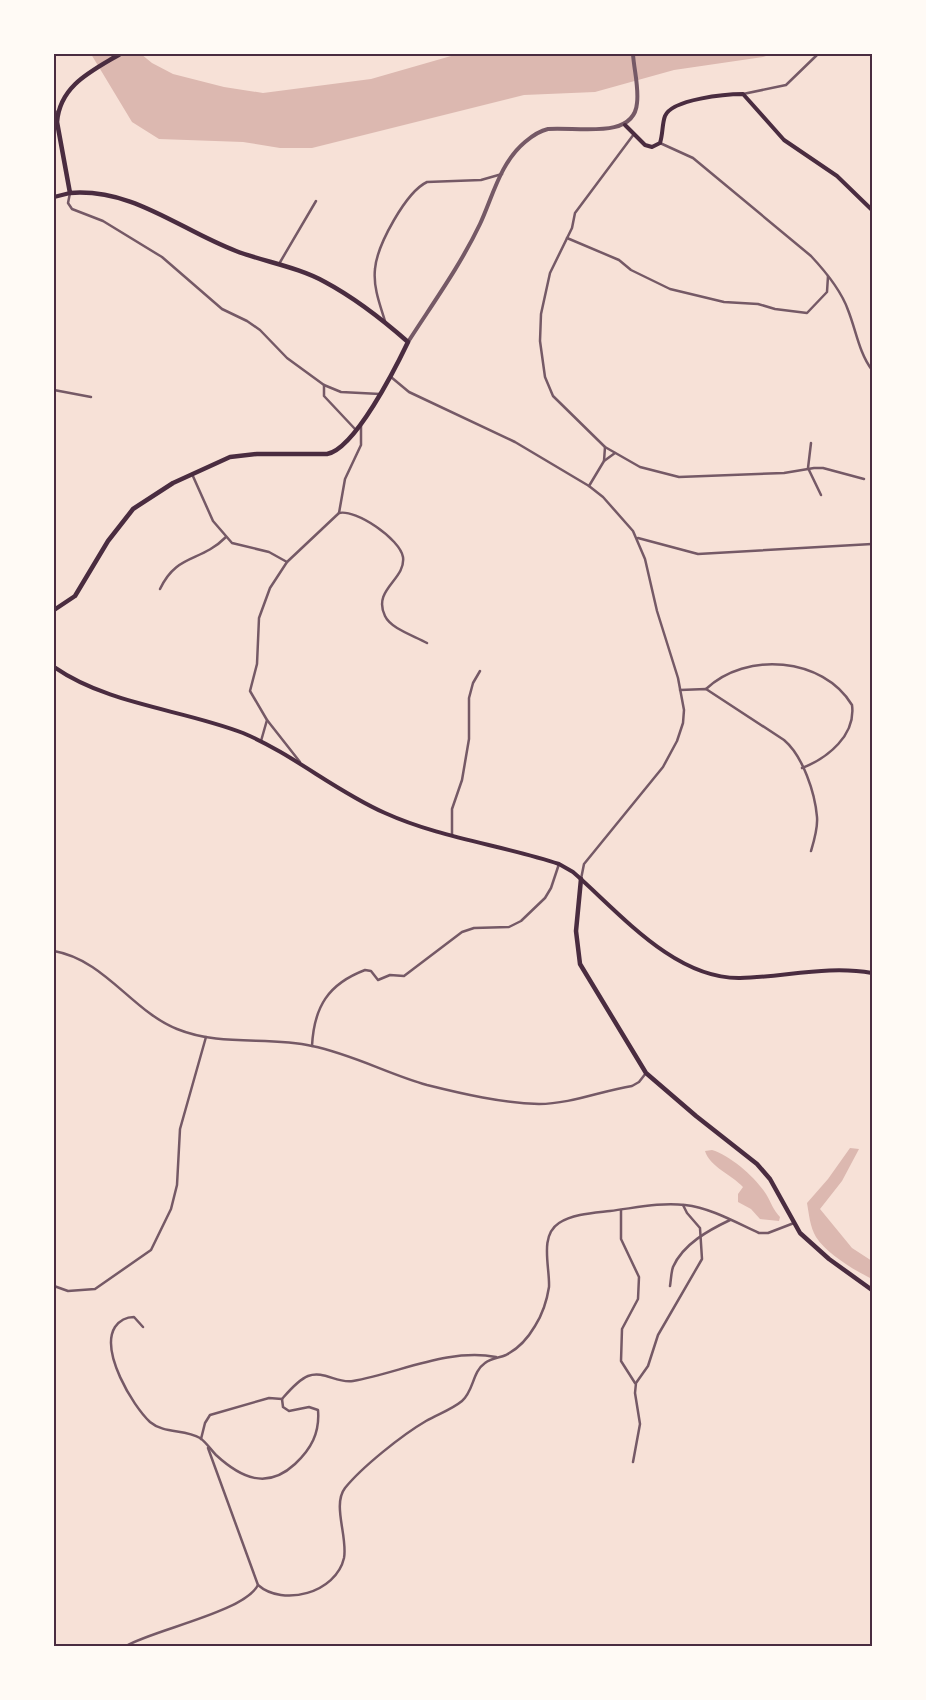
<svg xmlns="http://www.w3.org/2000/svg" width="926" height="1700" font-family="Inter,sans-serif">
<style>
.water{fill:#dcb8b0}
.lines{fill:none;stroke-linecap:round;stroke-linejoin:round}
.minor{stroke:#755966;stroke-width:2.5}
.tertiary{stroke:#755966;stroke-width:4}
.secondary{stroke:#4a2c40;stroke-width:4}
.primary{stroke:#4a2c40;stroke-width:4.5}
.trunk{stroke:#4a2c40;stroke-width:4.5}
.neatline{fill:none;stroke:#4a2c40;stroke-width:2}
</style>
<rect width="100%" height="100%" fill="#f7e1d7"/>
<g class="water">
<path d="M91,54H141L152,63L173,74L224,87L263,93L371,79L458,54H772L763,57L674,70L595,92L524,95L312,148H280L243,142L159,139L132,122Z"/>
<path d="M850,1148L859,1149L842,1181L820,1209L852,1248L872,1261V1279C854,1270 827,1254 816,1237C810,1227 809,1214 807,1203L828,1179Z"/>
<path d="M712,1150C730,1155 756,1178 766,1194C771,1202 773,1210 780,1217L779,1221L760,1219L751,1209L738,1202V1194L743,1187C732,1175 710,1167 705,1151Z"/>
</g>
<g class="lines">
<g class="minor">
<path d="M743,94L786,85L818,54"/>
<path d="M54,110L58,114"/>
<path d="M634,134L575,213L572,228L550,273L541,314L540,341L545,377L553,396L605,447L640,467L679,477L784,473L814,468H823L864,479"/>
<path d="M660,143L693,158L811,256C825,271 841,290 848,310C856,330 859,353 872,370"/>
<path d="M70,193L68,203L72,209L103,221L162,257L222,309L247,321L260,330L287,358L324,385L341,392L380,394"/>
<path d="M567,238L619,260L631,270L670,289L724,302L758,304L775,309L807,313L827,292L828,276"/>
<path d="M279,264L316,201"/>
<path d="M385,321C380,305 373,287 375,269C377,245 406,192 427,182L481,180L502,174"/>
<path d="M391,377L409,392L515,442L589,486L603,497L633,531L645,559L657,611L678,678L684,710L683,723L677,741L663,767L584,864L581,879"/>
<path d="M324,385V396L355,429"/>
<path d="M54,390L91,397"/>
<path d="M811,443L808,468L821,495"/>
<path d="M604,461L615,453"/>
<path d="M192,474L213,521L232,543L269,552L287,562"/>
<path d="M589,486L604,461L605,447"/>
<path d="M339,513L345,479L361,445V426"/>
<path d="M638,538L698,554L872,544"/>
<path d="M160,589C177,553 200,563 226,537"/>
<path d="M706,689C746,651 823,657 852,705C856,735 828,758 802,768"/>
<path d="M680,690L706,689L784,740C803,756 815,793 817,817C818,828 814,841 811,851"/>
<path d="M267,720L300,762"/>
<path d="M261,741L267,720L250,691L257,664L259,618L270,588L287,562L339,513C356,509 400,539 403,557C406,580 372,589 385,616C391,629 415,636 427,643"/>
<path d="M452,835V809L462,780L469,739V698L473,683L480,671"/>
<path d="M54,951C105,960 132,1011 177,1029C221,1047 269,1036 312,1046C352,1054 388,1074 427,1085C463,1094 502,1103 539,1104C570,1104 601,1091 632,1086L639,1082L646,1073"/>
<path d="M312,1046C314,1007 328,984 365,970L371,971L378,980L390,975L404,976L462,932L474,928L509,927L521,921L545,898L551,888L559,864"/>
<path d="M621,1210V1239L639,1277L638,1299L622,1329L621,1361L635,1383"/>
<path d="M54,1286L68,1291L95,1289L151,1250L171,1209L177,1185L180,1129L206,1037"/>
<path d="M670,1286C671,1280 671,1273 673,1267C683,1244 709,1230 730,1220"/>
<path d="M143,1327L134,1317C126,1317 120,1320 115,1327C100,1351 132,1405 150,1422C164,1434 185,1429 200,1438C206,1442 211,1450 216,1455C241,1478 267,1490 295,1464C311,1449 320,1433 318,1410L309,1407L289,1411L283,1407L282,1399"/>
<path d="M201,1439L205,1423L210,1415L269,1398L282,1399C289,1391 298,1380 308,1376C324,1370 337,1384 353,1381C399,1373 448,1348 496,1357"/>
<path d="M208,1448L258,1585C283,1607 336,1593 344,1558C348,1537 332,1505 345,1488C362,1467 402,1435 426,1421C438,1414 451,1410 462,1401C474,1391 472,1372 485,1363C491,1358 499,1358 506,1355C518,1349 528,1338 535,1326C542,1315 547,1300 549,1287C550,1267 539,1236 559,1223C573,1214 593,1213 610,1211C635,1208 660,1202 685,1205C711,1208 735,1222 759,1233H768L794,1223"/>
<path d="M633,1462L640,1424L635,1393L636,1383L648,1366L658,1335L702,1259L700,1228L687,1213L683,1205"/>
<path d="M126,1646C156,1629 244,1612 258,1585"/>
</g>
<path class="tertiary" d="M408,342C433,303 460,266 480,224C493,196 500,163 525,142C532,136 539,131 548,129C574,126 634,141 637,103C639,87 634,70 633,54"/>
<g class="secondary">
<path d="M625,125L645,145L652,147L660,143C663,134 662,124 665,116C672,99 727,94 743,94L784,140L837,176L872,210"/>
<path d="M54,197L70,193"/>
<path d="M54,667C109,705 181,709 243,733C293,754 335,791 385,813C440,838 502,845 559,864L573,872C619,912 674,979 740,978C784,977 828,965 872,973"/>
</g>
<path class="primary" d="M581,879L576,931L580,964L646,1073L696,1116L757,1164L770,1179L800,1233L829,1259L872,1290"/>
<path class="trunk" d="M54,610L75,596L108,541L133,509L173,483L230,457L257,454H327C355,449 396,367 408,342C383,320 355,298 325,282C298,267 265,262 236,251C180,230 133,188 70,193L57,122C60,85 92,71 120,54"/>
</g>
<rect width="926" height="1700" fill="none" stroke="#fffaf5" stroke-width="110"/>
<rect x="55" y="55" width="816" height="1590" class="neatline"/>
</svg>
